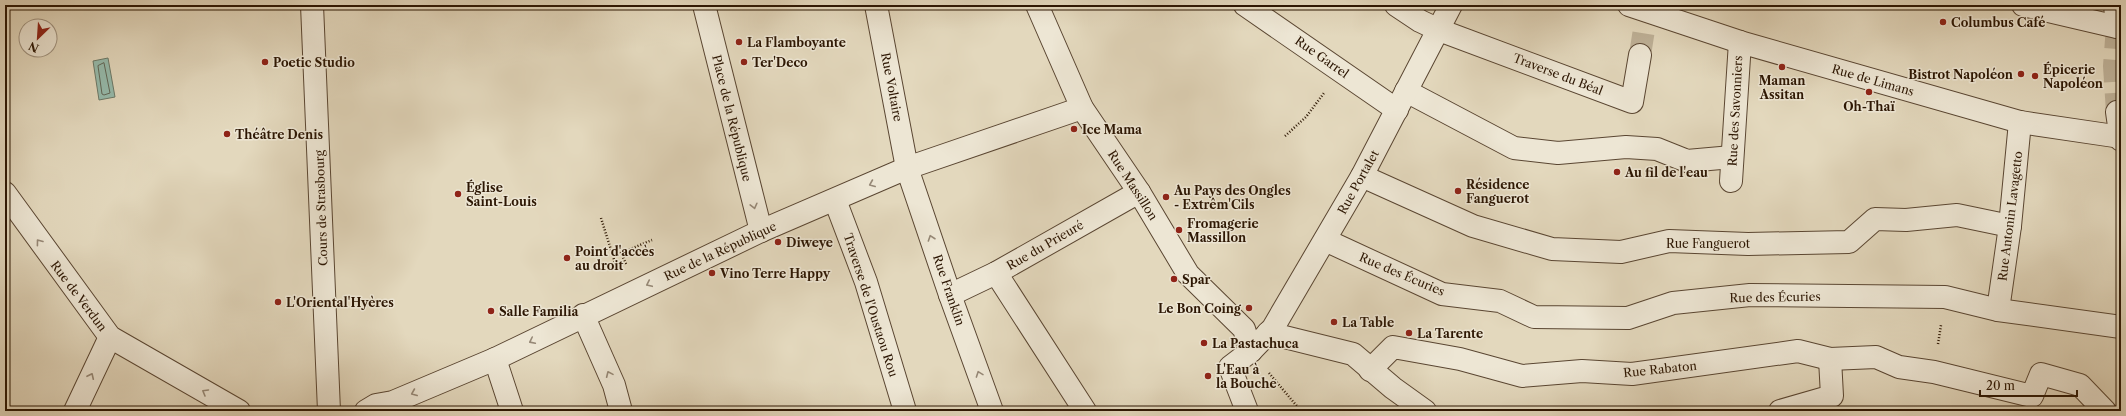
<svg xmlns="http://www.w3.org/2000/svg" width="2126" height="416" font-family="'Libre Caslon Text',serif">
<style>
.water{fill:#96bbac;stroke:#6c7968}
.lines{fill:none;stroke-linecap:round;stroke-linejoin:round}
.shore{stroke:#616858;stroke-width:1}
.pedestrian-tunnel{stroke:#beb198;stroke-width:22;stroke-dasharray:22 11;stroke-linecap:butt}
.pedestrian-casing{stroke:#5a4632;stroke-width:24}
.minor-casing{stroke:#5a4632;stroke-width:24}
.path{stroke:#2c1603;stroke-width:2.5;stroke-dasharray:1 2;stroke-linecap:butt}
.pedestrian{stroke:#ede6d4;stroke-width:22}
.minor{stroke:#ede6d4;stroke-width:22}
.oneway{stroke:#968876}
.poi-dot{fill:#8f2418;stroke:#ede6d4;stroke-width:1.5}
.labels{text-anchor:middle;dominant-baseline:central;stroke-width:3;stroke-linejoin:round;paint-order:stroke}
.poi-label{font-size:12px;font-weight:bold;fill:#2c1603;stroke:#ede6d4;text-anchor:start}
.street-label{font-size:12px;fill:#2c1603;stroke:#ede6d4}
</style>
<rect width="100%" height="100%" fill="#e3d8bd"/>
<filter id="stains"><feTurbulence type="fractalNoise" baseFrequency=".005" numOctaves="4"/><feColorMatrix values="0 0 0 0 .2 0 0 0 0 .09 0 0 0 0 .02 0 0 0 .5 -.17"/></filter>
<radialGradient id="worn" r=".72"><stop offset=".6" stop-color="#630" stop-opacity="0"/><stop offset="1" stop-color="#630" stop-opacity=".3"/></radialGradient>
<path class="water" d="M108,58L115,97L99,100L93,61Z"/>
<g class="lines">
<path class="shore" d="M104,63L110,93L104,95L102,94L98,66Z"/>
<g class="pedestrian-tunnel">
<path d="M2117,27L2114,66L2117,112"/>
<path d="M1640,55L1645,23"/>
</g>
<g class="pedestrian-casing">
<g id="pedestrian">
<path d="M876,5L907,168L1082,108"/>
<path d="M1037,5L1082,108L1139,192L1188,274L1244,329L1251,351"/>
<path d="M1245,5L1397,110"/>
<path d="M1396,5L1420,21L1439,30L1632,102L1640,55"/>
<path d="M1629,5L1740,42L2020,122L2121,137"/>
<path d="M2023,5L2117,27"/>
<path d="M1406,91L1514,148L1558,153L1626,147L1657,149L1687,161L1732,157"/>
<path d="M2117,112L2121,140"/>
<path d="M1362,176L1473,226L1552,249L1621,252L1669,241L1748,244L1849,242L1875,219L1906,220L1957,215L2010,226"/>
<path d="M1731,181L1740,42"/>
<path d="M835,200L866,282L905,411"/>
<path d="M1325,240L1442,294L1500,301L1534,317L1628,318L1673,303L1750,295L1945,297L1998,310L2121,327"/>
<path d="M996,273L1085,411"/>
<path d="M950,295L996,273L1139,192"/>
<path d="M1998,310L2010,226L2020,122"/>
<path d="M1268,333L1353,354L1393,388L1425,411"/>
<path d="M1370,370L1393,347L1460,359L1522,376L1582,371L1632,374L1798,351L1830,359L1876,357L1899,367L1934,372L2032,396L2041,374L2080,385L2105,411"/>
<path d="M1247,411L1230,367L1251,351L1273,328L1362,176L1451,5"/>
<path d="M1780,411L1832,396L1830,359"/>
</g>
</g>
<g class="minor-casing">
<g id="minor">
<path d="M312,5L329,411"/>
<path d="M704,5L761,231"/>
<path d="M2115,5L2117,27H2121"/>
<path d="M5,193L110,337L239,411"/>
<path d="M583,315L614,385L621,411"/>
<path d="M495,359L512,411"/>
<path d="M75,411L110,337"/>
<path d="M366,411L376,405L393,402L495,359L761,231L907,168L950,295L992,411"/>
</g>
</g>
<g class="path">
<path d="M1285,136L1306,117L1324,93"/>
<path d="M601,218L617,269"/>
<path d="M626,264L621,253L652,240"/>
<path d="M1938,344L1941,325"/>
<path d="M1269,373L1301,411"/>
</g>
<use href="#pedestrian" class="pedestrian"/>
<use href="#minor" class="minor"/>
</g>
<defs><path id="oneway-chevron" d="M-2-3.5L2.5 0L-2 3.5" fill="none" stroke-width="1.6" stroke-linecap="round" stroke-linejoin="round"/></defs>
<g class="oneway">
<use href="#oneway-chevron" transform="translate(872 184) rotate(157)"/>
<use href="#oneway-chevron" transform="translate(754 206) rotate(76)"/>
<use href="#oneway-chevron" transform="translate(931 238) rotate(-109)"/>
<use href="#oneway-chevron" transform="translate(39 242) rotate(-127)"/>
<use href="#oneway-chevron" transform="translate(649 284) rotate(155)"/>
<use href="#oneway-chevron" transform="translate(532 341) rotate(154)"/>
<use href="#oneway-chevron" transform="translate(609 374) rotate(-114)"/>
<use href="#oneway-chevron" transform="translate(979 374) rotate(-110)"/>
<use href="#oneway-chevron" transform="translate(91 376) rotate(-65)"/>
<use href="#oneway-chevron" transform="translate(205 392) rotate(-150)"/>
<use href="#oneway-chevron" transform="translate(414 393) rotate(157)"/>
</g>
<g class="poi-dot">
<circle cx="1943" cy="22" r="4"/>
<circle cx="739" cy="42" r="4"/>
<circle cx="265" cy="62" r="4"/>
<circle cx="744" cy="62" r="4"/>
<circle cx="1782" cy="67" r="4"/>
<circle cx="2021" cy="74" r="4"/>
<circle cx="2035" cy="76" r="4"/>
<circle cx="1869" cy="92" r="4"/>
<circle cx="1074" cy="129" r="4"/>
<circle cx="227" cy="134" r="4"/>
<circle cx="1617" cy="172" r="4"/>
<circle cx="1458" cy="191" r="4"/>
<circle cx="458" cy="194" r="4"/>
<circle cx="1166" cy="197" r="4"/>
<circle cx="1179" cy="230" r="4"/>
<circle cx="778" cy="242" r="4"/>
<circle cx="567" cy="258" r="4"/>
<circle cx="712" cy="273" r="4"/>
<circle cx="1174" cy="279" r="4"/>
<circle cx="278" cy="302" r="4"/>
<circle cx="1249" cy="308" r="4"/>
<circle cx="491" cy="311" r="4"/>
<circle cx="1334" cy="322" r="4"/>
<circle cx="1409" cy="333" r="4"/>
<circle cx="1204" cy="343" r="4"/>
<circle cx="1208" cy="376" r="4"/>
</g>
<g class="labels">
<g class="poi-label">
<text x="1951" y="22">Columbus Café</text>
<text x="747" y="42">La Flamboyante</text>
<text x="273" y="62">Poetic Studio</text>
<text x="752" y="62">Ter'Deco</text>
<text x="2043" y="69">Épicerie<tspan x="2043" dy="14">Napoléon</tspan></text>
<text x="2013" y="74" text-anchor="end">Bistrot Napoléon</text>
<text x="1782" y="80" text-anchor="middle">Maman<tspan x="1782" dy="14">Assitan</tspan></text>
<text x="1869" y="106" text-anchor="middle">Oh-Thaï</text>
<text x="1082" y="129">Ice Mama</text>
<text x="235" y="134">Théâtre Denis</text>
<text x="1625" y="172">Au fil de l'eau</text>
<text x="1466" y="184">Résidence<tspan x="1466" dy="14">Fanguerot</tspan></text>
<text x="466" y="187">Église<tspan x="466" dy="14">Saint-Louis</tspan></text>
<text x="1174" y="190">Au Pays des Ongles<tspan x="1174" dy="14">- Extrêm'Cils</tspan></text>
<text x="1187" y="223">Fromagerie<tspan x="1187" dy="14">Massillon</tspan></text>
<text x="786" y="242">Diweye</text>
<text x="575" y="251">Point d'accès<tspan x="575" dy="14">au droit</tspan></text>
<text x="720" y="273">Vino Terre Happy</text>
<text x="1182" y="279">Spar</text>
<text x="286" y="302">L'Oriental'Hyères</text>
<text x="1241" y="308" text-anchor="end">Le Bon Coing</text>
<text x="499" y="311">Salle Familia</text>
<text x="1342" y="322">La Table</text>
<text x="1417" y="333">La Tarente</text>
<text x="1212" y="343">La Pastachuca</text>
<text x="1216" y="369">L'Eau à<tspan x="1216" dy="14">la Bouche</tspan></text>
</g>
<g class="street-label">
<text transform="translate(1322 57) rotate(35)">Rue Garrel</text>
<text transform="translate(1558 74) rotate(21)">Traverse du Béal</text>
<text transform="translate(1873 80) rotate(16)">Rue de Limans</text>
<text transform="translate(892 87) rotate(79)">Rue Voltaire</text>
<text transform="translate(1735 111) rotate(-87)">Rue des Savonniers</text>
<text transform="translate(732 118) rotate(76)">Place de la République</text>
<text transform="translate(1358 182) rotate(-61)">Rue Portalet</text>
<text transform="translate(1133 185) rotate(57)">Rue Massillon</text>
<text transform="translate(321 208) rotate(-92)">Cours de Strasbourg</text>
<text transform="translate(2010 216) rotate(-83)">Rue Antonin Lavagetto</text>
<text x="1708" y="243">Rue Fanguerot</text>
<text transform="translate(1045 245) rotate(-30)">Rue du Prieuré</text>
<text transform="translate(720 251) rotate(-25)">Rue de la République</text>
<text transform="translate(1402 274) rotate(23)">Rue des Écuries</text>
<text transform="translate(949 290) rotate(71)">Rue Franklin</text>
<text transform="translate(79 296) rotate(53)">Rue de Verdun</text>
<text transform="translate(1775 297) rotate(-1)">Rue des Écuries</text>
<text transform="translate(871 305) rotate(72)">Traverse de l'Oustaou Rou</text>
<text transform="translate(1660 369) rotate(-6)">Rue Rabaton</text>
</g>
</g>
<rect width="2126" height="416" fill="none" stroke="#e3d8bd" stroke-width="20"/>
<rect x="6" y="6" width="2114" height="404" fill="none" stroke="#2c1603" stroke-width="2"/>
<rect x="10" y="10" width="2106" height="396" fill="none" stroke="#2c1603"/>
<g transform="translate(38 38) rotate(205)"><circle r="19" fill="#ede6d4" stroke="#a09380"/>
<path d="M0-3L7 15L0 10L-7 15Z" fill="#8f2418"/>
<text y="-6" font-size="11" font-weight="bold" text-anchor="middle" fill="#2c1603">N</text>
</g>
<path d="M1980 390v6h97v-6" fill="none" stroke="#2c1603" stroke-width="2"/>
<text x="1986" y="390" font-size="12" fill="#2c1603" stroke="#ede6d4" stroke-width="3" paint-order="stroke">20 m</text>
<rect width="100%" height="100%" filter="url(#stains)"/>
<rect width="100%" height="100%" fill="url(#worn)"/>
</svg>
